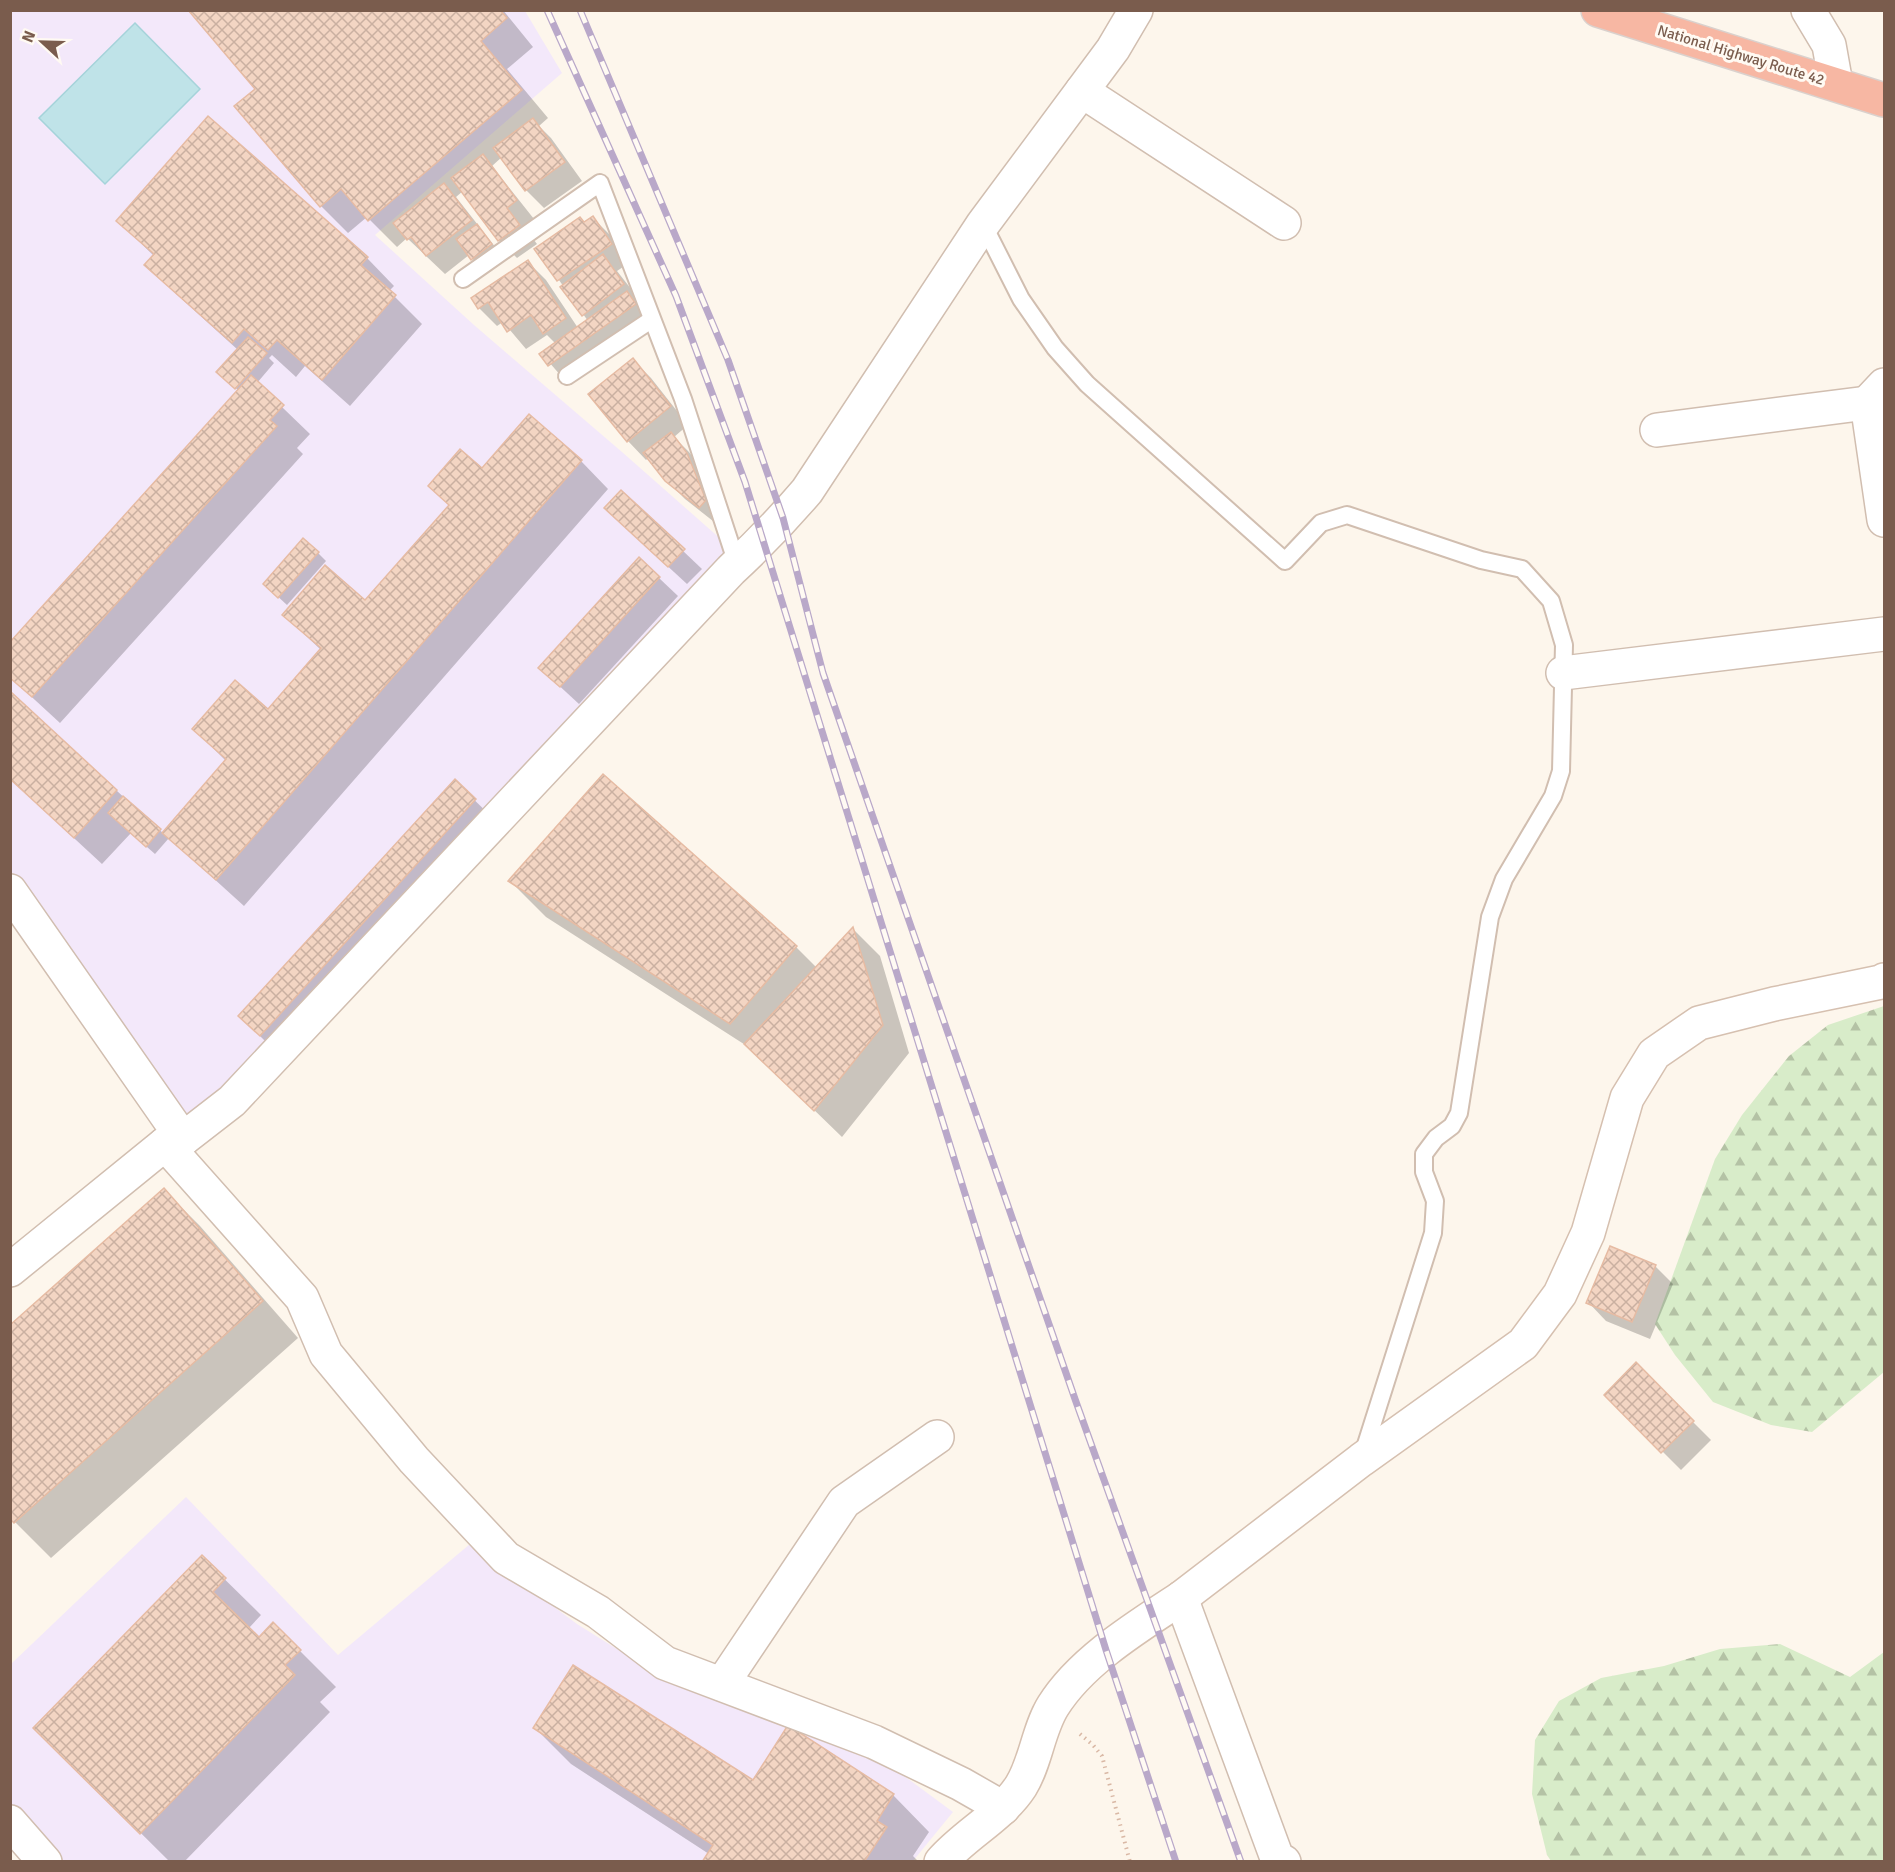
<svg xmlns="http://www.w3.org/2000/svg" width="1895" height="1872" font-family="Signika,sans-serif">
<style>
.education{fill:#f3e8fa}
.forest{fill:url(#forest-firs)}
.water{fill:#bfe3e8;stroke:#a5d3da;stroke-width:1.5}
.shadow{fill:#0003}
.building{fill:url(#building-cross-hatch);stroke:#e6bba3;stroke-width:1.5}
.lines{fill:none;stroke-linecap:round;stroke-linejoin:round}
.lane-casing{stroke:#d1beb0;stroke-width:20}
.street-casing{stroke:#d1beb0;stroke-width:36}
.secondary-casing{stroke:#d6c0b0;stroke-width:36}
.highway-casing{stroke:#dad1cd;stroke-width:36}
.path{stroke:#d9b8a5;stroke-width:4;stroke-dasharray:1.5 4.5;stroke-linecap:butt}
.lane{stroke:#fff;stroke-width:16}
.street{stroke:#fff;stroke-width:33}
.secondary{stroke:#fff;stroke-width:33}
.highway{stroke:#f7b7a3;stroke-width:33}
.rail-casing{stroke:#b9a8c9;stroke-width:7}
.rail{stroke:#fffaf3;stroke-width:4.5;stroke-dasharray:14;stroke-linecap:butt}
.labels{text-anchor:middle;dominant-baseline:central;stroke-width:6;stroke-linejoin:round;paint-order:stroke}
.street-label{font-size:15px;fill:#7a5c4d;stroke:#fffaf3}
</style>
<defs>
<pattern id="forest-firs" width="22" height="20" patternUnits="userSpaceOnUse" patternTransform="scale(1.5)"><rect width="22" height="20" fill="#d8ecc9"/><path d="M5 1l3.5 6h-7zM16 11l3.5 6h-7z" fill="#b4c2a5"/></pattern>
<pattern id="building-cross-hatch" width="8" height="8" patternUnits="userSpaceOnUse" patternTransform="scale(1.5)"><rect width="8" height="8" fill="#f3d5c3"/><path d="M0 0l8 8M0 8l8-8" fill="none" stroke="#cab0a1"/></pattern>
</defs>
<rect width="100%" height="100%" fill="#fdf6ec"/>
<g class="education">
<path d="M10,11H525L562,73L375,235L474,325L622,452L723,541L725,568L228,1095L186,1124L11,871Z"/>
<path d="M186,1497L338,1655L470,1544L577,1624L652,1671L869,1750L953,1812L913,1861H60L11,1805L10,1665Z"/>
</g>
<g class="forest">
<path d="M1884,1006V1372L1812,1432L1771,1425L1713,1402L1675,1355L1655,1324L1715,1159L1742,1115L1789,1056L1828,1025Z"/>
<path d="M1780,1644L1850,1677L1884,1652V1861H1551L1547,1855L1532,1794L1535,1740L1559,1701L1601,1678L1664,1666L1720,1649Z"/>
</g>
<path class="water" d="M135,23L200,89L105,184L39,118Z"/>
<g class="shadow">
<path d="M190,10H503L533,47L507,69L548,118L539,126L551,138L582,181L544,208L526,190L502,157L492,166L534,219L524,227L537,244L517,258L499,240L463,191L456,197L500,253L481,268L469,255L445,274L407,238L397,247L367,217L348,233L321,206L257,89Z"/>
<path d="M208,118L367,258L394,286L389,291L422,324L350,406L305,366L296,377L272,355L269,358L274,363L257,383L310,434L297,448L303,454L60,723L10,677L239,391L227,380L238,350L174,292L146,265L154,256L118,221Z"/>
<path d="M593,218L611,236L629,263L617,271L642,303L653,323L568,384L542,354L556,344L547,335L526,349L503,322L497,326L479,308L528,262L546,280L578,328L588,321L537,249Z"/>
<path d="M633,360L651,378L688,425L674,437L689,452L705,473L718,525L685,499L666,480L649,457L646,460L628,441L590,394Z"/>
<path d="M581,461L608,489L244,906L169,838L155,854L131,833L102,864L10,779V693L164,834L226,761L194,729L268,711L321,650L284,615L366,602L450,506L430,486L482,470Z"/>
<path d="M621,492L702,569L687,584L624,526Z"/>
<path d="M318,553L326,561L287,605L274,593Z"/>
<path d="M659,578L678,596L579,704L540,668Z"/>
<path d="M455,781L503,828L267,1043L240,1016Z"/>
<path d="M510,881L796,947L817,968L853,929L880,956L909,1053L842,1137L750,1048L546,917Z"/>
<path d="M164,1190L200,1226L298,1338L51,1558L15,1522Z"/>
<path d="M1655,1266L1673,1284L1650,1339L1606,1321L1588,1302Z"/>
<path d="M1636,1365L1711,1440L1681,1470L1606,1395Z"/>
<path d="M202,1557L261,1615L248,1629L259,1639L273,1624L336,1687L320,1702L330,1712L184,1862H170L35,1728Z"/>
<path d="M788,1727L893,1795L929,1832L913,1856L919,1862H704L709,1854L571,1764L535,1728L753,1782Z"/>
</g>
<g class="building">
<path d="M188,10H500L507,18L481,41L522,90L368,221L341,189L320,207L234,106L255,89Z"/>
<path d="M208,116L368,257L361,265L396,295L322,380L277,340L268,350L244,329L232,343L144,265L154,254L116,221Z"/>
<path d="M533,118L565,162L525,191L493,148Z"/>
<path d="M483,154L517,200L507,208L520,225L498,241L451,178Z"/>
<path d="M444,183L472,220L426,256L411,237L407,240L393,223Z"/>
<path d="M593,216L612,244L557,281L534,249L580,217L584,222Z"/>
<path d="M477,224L492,244L471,260L456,239Z"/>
<path d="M603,254L624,284L582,316L560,287Z"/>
<path d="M528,260L566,318L543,334L531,315L507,332L488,302L478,309L471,298Z"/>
<path d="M627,291L636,304L548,366L539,354Z"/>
<path d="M248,337L267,353L235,389L216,372Z"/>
<path d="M633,358L671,406L627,442L588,394Z"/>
<path d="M251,375L284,405L270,420L277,426L32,697L10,678V642Z"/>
<path d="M529,414L582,460L216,880L162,833L226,759L192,729L235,680L268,709L321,648L282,615L325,565L365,600L449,505L428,486L460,449L482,468Z"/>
<path d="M671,432L687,453L706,500L699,508L665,481L643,453Z"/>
<path d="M621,490L685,549L668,567L604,508Z"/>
<path d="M303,538L319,552L278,598L263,584Z"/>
<path d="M639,557L660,577L560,687L538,668Z"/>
<path d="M10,691L117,790L74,838L10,779Z"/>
<path d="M603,774L797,946L730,1024L508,881Z"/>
<path d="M455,779L476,799L260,1036L238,1016Z"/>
<path d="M123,796L161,829L146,847L108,813Z"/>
<path d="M853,927L883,1025L814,1111L744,1044Z"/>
<path d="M164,1188L263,1301L14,1523L10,1519V1325Z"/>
<path d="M1610,1246L1656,1265L1632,1322L1586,1303Z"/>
<path d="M1636,1362L1694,1421L1661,1453L1604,1395Z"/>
<path d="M202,1555L226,1578L213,1592L259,1637L273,1622L301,1650L285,1665L295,1675L140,1834L33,1728Z"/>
<path d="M573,1665L753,1780L788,1725L894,1794L877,1821L887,1827L864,1862H702L713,1845L533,1728Z"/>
</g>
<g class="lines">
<g class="lane-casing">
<g id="lane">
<path d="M983,224L1021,299L1055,348L1087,384L1285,561L1321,523L1347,515L1481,560L1522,569L1551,601L1564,645L1561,771L1553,796L1504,879L1490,917L1459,1113L1452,1126L1436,1138L1424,1154V1172L1435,1201L1433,1233L1363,1454"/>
<path d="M463,279L600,183L683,399L737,564"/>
<path d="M567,376L651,320"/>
</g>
</g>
<g class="street-casing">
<g id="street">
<path d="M1808,10L1829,45L1836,84"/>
<path d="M1082,91L1284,223"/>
<path d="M1884,385L1867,403L1884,520"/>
<path d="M1657,430L1867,403"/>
<path d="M1563,673L1884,634"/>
<path d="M10,891L183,1139"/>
<path d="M165,1144L302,1298L326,1354L414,1460L506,1558L598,1612L665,1663L874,1742L961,1784L1003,1808"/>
<path d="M10,1270L165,1144L183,1139L232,1101L731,570C758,545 783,519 807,491L983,224L1113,49L1136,10"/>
<path d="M1181,1598L1277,1858L1284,1862"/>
<path d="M722,1684L844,1502L937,1437"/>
<path d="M10,1822L45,1862"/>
</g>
</g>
<g class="secondary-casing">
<path id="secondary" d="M941,1862C965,1834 1001,1817 1021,1786C1036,1762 1038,1730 1053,1706C1081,1661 1137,1627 1181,1598L1361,1460L1523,1344L1560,1294L1588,1233L1627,1098L1654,1054L1699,1023L1774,1004L1881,982L1884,980"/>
</g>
<g class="highway-casing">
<path id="highway" d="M1598,10L1884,100"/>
</g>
<path class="path" d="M1080,1734L1093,1745L1102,1756L1130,1862"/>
<use href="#lane" class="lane"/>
<use href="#street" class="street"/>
<use href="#secondary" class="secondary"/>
<use href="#highway" class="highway"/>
<g class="rail-casing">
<g id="rail">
<path d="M547,10L676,296L745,482L1106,1650L1176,1862"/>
<path d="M580,10L728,360L783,518L823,673L1075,1399L1241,1862"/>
</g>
</g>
<use href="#rail" class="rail"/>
</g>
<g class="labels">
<g class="street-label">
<text transform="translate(1741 55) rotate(17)">National Highway Route 42</text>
</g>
</g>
<rect width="1895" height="1872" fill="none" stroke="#7a5c4d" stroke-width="24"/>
<g transform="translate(42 42) rotate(292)" stroke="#fffaf3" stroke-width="4.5" paint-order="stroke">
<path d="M0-4.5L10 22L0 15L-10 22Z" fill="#7a5c4d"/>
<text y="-9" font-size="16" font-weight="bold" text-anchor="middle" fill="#7a5c4d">N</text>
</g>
</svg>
